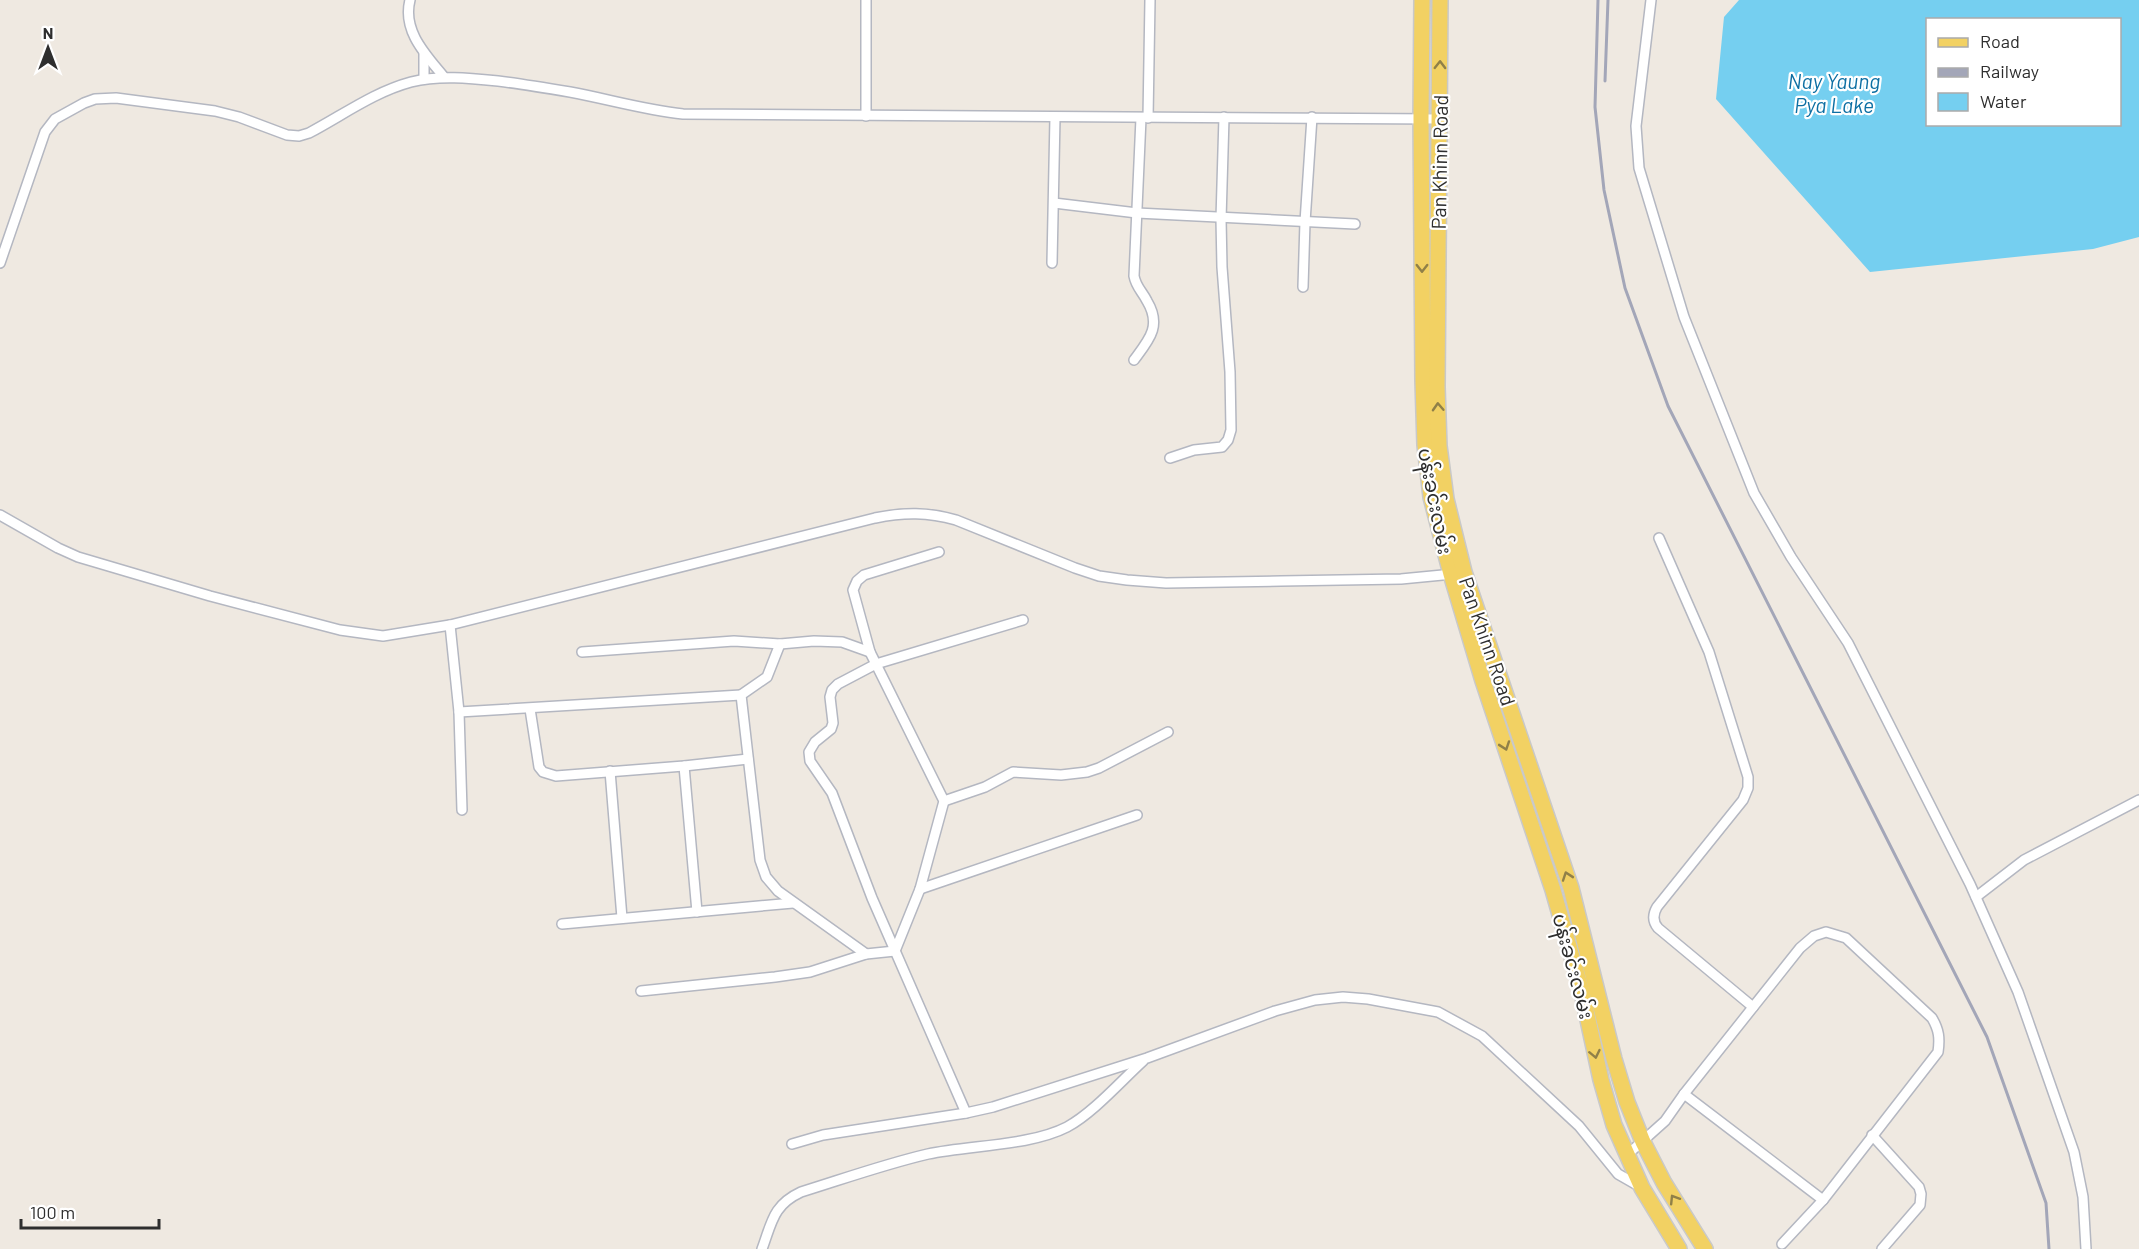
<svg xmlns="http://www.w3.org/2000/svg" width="2139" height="1249" font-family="Barlow,'Noto Sans Myanmar',sans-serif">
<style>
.water{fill:#75cff0;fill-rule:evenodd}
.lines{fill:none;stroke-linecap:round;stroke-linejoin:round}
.minor-casing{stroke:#b4b7c1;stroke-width:12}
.primary-casing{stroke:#c9c9c9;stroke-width:18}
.minor{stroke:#fff;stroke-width:9}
.primary{stroke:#f2d163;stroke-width:15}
.rail{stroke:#a3a6b8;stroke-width:3}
.oneway{stroke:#908048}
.labels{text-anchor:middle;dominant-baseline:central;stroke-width:4.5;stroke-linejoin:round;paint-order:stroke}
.street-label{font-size:20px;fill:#2e2e2e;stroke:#fff}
.water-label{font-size:21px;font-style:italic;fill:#0d6fa3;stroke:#fff}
</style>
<rect width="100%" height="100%" fill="#efe9e1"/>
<path class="water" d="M1739,0H2139V237L2093,249L1870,272L1716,99L1724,17ZM1928,20H2120V124H1928Z"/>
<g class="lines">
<g class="minor-casing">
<g id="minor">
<path d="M410,0C402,31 426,55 444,77"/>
<path d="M866,0V116"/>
<path d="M1651,0L1636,126L1639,168L1684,317L1754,493L1791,557L1848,643L1970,884L2018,992L2074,1152L2083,1197L2086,1249"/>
<path d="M424,54V79"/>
<path d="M1148,118L1150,0"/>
<path d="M1054,203L1137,213L1355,224"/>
<path d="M0,263L45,132L55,119L84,103L95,99L116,98L215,111L239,117L287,135L299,136L309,133C343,115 374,92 411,82C439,75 469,78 498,81C522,84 546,88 570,92C608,99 645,110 683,114L1439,119"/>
<path d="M1052,263L1055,117"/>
<path d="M1303,287L1305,222L1312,117"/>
<path d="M1134,360C1149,340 1162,326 1147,301C1142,291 1136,287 1134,276L1141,118"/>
<path d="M1170,458L1194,450L1222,447L1228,440L1231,430L1230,372L1222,267L1221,219L1224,117"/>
<path d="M0,515L58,548L78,557L210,596L340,630L383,636L450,625L875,518C904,512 928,512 956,520L1075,568L1099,576L1127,580L1166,583L1281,581L1401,579L1453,574"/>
<path d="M1659,538L1709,652L1748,777V788L1743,800L1657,907C1653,914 1652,921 1658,928L1753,1007"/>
<path d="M450,625L459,712L462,810"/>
<path d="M780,644L767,677L741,695L760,860L766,877L778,891L866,954"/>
<path d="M582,652L734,641L780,644L814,641L842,642L870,652"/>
<path d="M530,709L539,767L543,772L556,776L684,766L748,759"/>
<path d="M459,712L741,695"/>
<path d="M684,766L697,912"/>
<path d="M610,771L622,918"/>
<path d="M944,801L985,787L1013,772L1061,775L1087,772L1099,768L1168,732"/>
<path d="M920,889L1137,815"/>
<path d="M1976,897L2024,860L2139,800"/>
<path d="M562,924L793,903"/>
<path d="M641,991L775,977L810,972L866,954L895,951L920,889L944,801L870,652L853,590L857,581L864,575L939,552"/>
<path d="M1684,1094L1823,1200"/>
<path d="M966,1113L872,898L832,793L810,761L809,752L815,742L831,729L833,723L830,697L832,690L838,684L876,664L1023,620"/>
<path d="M1872,1135L1919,1187L1921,1194L1920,1205L1882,1249"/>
<path d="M792,1144L823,1135L966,1113L993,1107L1147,1058L1275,1011L1315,1000L1343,997L1368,999L1438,1012L1482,1036L1579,1126L1618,1174L1639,1186"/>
<path d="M1627,1155L1665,1121L1684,1094L1800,948L1814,936L1826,932L1846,938L1932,1018C1939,1030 1940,1038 1938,1052L1823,1200L1782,1244"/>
<path d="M762,1249C772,1222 773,1205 801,1192C843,1179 885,1164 928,1154C970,1145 1030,1146 1067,1127C1093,1113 1121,1081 1143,1061"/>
</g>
</g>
<g class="primary-casing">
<g id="primary">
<path d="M1422,0L1421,118L1423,381L1425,445L1431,497L1451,574L1483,681L1553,890L1582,992L1601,1080L1614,1125L1642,1188L1679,1249"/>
<path d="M1440,0L1437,387L1439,446L1446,499L1464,572L1571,888L1614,1059L1627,1102L1643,1142L1664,1183L1705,1249"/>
</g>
</g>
<use href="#minor" class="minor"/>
<use href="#primary" class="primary"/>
<g class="rail">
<path d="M1598,0L1595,107L1604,190L1625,288L1668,406L1987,1037L2046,1203L2049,1249"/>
<path d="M1605,81L1608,0"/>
</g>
</g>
<defs><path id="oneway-chevron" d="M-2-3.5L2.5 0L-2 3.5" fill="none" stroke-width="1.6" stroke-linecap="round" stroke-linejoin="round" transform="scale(1.5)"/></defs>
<g class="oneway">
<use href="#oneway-chevron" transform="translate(1440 65) rotate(-89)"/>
<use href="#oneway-chevron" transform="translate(1422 268) rotate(90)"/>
<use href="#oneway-chevron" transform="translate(1438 407) rotate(-93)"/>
<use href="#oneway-chevron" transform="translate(1505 746) rotate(71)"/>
<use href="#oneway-chevron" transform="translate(1567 876) rotate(-109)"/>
<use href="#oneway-chevron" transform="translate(1595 1054) rotate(78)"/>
<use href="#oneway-chevron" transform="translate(1674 1199) rotate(-122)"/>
</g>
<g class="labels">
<g class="street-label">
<text transform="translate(1439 162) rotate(-89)">Pan Khinn Road</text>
<text transform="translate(1436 501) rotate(79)">ပန်းခင်းလမ်း</text>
<text transform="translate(1488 641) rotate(71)">Pan Khinn Road</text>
<text transform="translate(1574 966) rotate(75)">ပန်းခင်းလမ်း</text>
</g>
<g class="water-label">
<text x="1834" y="80">Nay Yaung<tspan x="1834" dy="24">Pya Lake</tspan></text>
</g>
</g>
<rect x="1926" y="18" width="195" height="108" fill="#ffffff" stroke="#ababab" stroke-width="1.5"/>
<rect x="1938" y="38" width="30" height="9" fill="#f2d163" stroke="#ababab" stroke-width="1.5"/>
<text x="1980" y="48" font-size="18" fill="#2e2e2e">Road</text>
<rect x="1938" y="68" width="30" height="9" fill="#a3a6b8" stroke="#ababab" stroke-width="1.5"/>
<text x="1980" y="78" font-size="18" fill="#2e2e2e">Railway</text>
<rect x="1938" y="93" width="30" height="18" fill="#75cff0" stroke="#ababab" stroke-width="1.5"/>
<text x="1980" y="108" font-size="18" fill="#2e2e2e">Water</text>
<g transform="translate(48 48)" stroke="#ffffff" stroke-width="4.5" paint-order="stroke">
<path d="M0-4.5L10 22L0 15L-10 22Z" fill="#2e2e2e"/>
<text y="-9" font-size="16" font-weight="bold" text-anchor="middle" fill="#2e2e2e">N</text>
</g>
<path d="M21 1219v9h138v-9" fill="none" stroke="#2e2e2e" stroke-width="3"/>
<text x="30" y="1219" font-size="18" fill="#2e2e2e" stroke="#ffffff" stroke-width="4.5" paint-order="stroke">100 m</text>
</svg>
